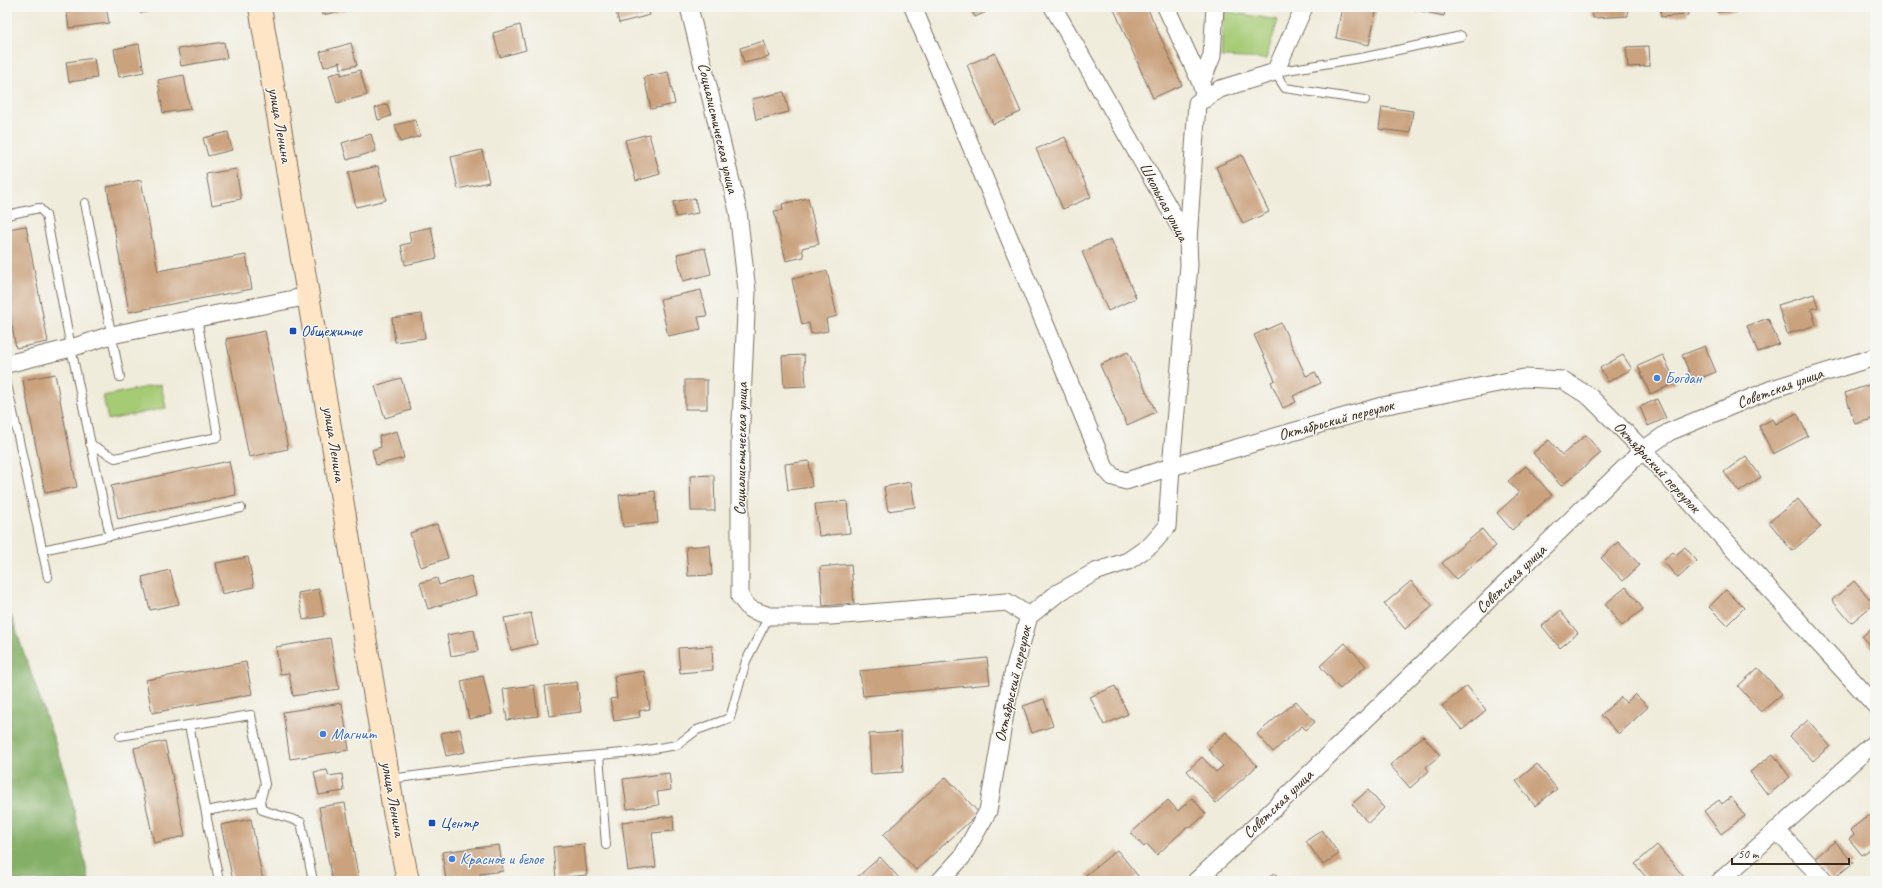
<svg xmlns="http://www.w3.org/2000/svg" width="1882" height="888" font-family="Caveat,sans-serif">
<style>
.green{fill:#a6cb75;stroke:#707a4a}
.forest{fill:#84af66;stroke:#606c42}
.building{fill:#caa27e}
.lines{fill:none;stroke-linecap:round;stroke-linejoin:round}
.lane-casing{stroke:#7a6e60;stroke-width:10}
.street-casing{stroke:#7a6e60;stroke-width:19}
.secondary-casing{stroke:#7a6e60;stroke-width:24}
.lane{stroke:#fff;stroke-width:8}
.street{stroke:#fff;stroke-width:17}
.secondary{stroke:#fde5c5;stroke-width:22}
.transit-dot{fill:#1a4fb4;stroke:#f6f6f2;stroke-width:1.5}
.shop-dot{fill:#3f7fe0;stroke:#f6f6f2;stroke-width:1.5}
.labels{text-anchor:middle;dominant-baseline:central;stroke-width:3;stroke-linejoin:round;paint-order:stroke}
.street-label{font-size:16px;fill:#3b2a1e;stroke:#f6f6f2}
.transit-label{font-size:16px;fill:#164399;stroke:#f6f6f2;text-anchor:start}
.shop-label{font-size:16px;fill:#366cbe;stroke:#f6f6f2;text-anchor:start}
</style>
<rect width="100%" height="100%" fill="#f6f6f2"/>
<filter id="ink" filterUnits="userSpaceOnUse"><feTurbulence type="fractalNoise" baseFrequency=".025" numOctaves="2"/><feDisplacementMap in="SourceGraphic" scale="8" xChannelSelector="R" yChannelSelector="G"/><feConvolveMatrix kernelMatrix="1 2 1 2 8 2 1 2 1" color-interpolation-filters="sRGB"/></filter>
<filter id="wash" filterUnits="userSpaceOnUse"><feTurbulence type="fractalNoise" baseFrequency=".012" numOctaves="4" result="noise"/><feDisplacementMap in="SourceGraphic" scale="16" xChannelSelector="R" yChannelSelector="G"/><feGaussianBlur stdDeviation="0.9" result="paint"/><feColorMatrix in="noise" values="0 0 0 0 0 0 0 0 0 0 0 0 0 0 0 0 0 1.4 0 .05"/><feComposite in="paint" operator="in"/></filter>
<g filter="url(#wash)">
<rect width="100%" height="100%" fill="#f0ecdb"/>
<g class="green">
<path d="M1223,11L1278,20L1266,59L1221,57Z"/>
<path d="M161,384L166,408L108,420L103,396Z"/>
</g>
<path class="forest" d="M7,604L67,777L89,881H7Z"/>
<g id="blocks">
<g class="building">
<path d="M66,7H106L109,23L69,28Z"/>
<path d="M139,7H160V9L140,13Z"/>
<path d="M320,7H358V8L322,15Z"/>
<path d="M615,7H648L650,15L619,23Z"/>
<path d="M970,7H997L975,17Z"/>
<path d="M1113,7H1147L1182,85L1153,98Z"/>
<path d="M1342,7H1377L1369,45L1336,38Z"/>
<path d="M1402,7H1446L1444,16Z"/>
<path d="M1592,7H1627L1628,16L1593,18Z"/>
<path d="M1660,7H1687L1688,15L1661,17Z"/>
<path d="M1716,7H1744V10L1717,12Z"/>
<path d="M520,25L526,50L500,57L493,33Z"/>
<path d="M764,41L769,57L744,63L740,48Z"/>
<path d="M224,42L227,58L181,66L178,49Z"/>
<path d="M351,43L357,65L341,69L340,62L324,67L320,52Z"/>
<path d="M139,44L144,72L119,77L114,49Z"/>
<path d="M1649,46L1650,66L1628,67L1626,47Z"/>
<path d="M995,53L1021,112L993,124L967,65Z"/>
<path d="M94,58L97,78L69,82L66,62Z"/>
<path d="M360,70L367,95L337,103L329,75L341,72V75Z"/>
<path d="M668,72L675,104L651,109L644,77Z"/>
<path d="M184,75L190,109L163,113L158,80Z"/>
<path d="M784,92L789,112L756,120L752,99Z"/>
<path d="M387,104L391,116L378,120L375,108Z"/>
<path d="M1382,107L1413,111L1410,133L1379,129Z"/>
<path d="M415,120L420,136L400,142L395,125Z"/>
<path d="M228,132L232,150L208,156L203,138Z"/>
<path d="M371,134L376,151L347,160L342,143Z"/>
<path d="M649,134L660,174L636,181L625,140Z"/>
<path d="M1065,137L1091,197L1063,209L1036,149Z"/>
<path d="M482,150L489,182L458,189L451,157Z"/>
<path d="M1242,155L1269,212L1243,224L1216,167Z"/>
<path d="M378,166L386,200L356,207L348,173Z"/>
<path d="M236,169L241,199L212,205L206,174Z"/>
<path d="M141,180L158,271L246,255L252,289L129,312L107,187Z"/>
<path d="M695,198L698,213L676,217L673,202Z"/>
<path d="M808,198L819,244L802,248L804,257L786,261L774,211L783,210L782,204Z"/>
<path d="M26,226L48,342L16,348L7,299V229Z"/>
<path d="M431,227L437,258L405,265L401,245L411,243L409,232Z"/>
<path d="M1111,239L1136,298L1108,311L1082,252Z"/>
<path d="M705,248L711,274L683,281L677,254Z"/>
<path d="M827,271L837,316L826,319L828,331L811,334L809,323L802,325L792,279Z"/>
<path d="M701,290L707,316L698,317L701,329L668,336L660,299Z"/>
<path d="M1814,294L1818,307L1811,309L1816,325L1787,334L1778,305Z"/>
<path d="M422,314L425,338L395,342L392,318Z"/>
<path d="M1768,318L1779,344L1758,352L1747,326Z"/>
<path d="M1281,323L1306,376L1315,372L1321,383L1293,396L1296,402L1283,408L1271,382L1275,380L1254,335Z"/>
<path d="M265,331L288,449L249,457L226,339Z"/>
<path d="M1705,346L1716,372L1693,381L1682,355Z"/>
<path d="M1128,352L1156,412L1127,425L1100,365Z"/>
<path d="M804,355L806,386L784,387L782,356Z"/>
<path d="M1623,355L1632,369L1608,382L1600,368Z"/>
<path d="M1663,355L1676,383L1650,394L1638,366Z"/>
<path d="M55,374L77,487L45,493L23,380Z"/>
<path d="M401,378L411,410L385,418L375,386Z"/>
<rect x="685" y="380" width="22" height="29"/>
<path d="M1875,383V418L1855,424L1845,393Z"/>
<path d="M1657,399L1666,418L1648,426L1640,407Z"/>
<path d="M1797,413L1808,436L1773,454L1759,426L1773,419L1776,424Z"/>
<path d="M397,431L404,458L376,465L372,450L381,447L379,436Z"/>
<path d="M1586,435L1601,453L1561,486L1533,453L1549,440L1562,455Z"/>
<path d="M1746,456L1761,477L1739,492L1724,472Z"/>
<path d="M229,461L236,495L118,519L111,486Z"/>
<path d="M809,461L812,487L788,490L785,464Z"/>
<path d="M1526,466L1552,495L1512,530L1497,513L1519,493L1508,481Z"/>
<path d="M714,475L715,511H691L690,476Z"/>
<path d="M911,482L915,507L888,511L884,487Z"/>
<path d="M655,491L658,523L623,527L619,495Z"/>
<path d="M1798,499L1821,527L1792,551L1769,522Z"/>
<path d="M847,501L850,533L819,536L815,504Z"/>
<path d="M437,524L448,558L421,567L410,533Z"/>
<path d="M1482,529L1496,546L1456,579L1442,563Z"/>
<path d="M1618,542L1640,565L1623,581L1601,558Z"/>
<path d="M710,545L712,575L688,576L686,547Z"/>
<path d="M1685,547L1697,561L1678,578L1663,561L1673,552L1676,555Z"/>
<path d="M248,557L254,587L222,594L216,563Z"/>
<path d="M851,564L854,603L823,606L820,567Z"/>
<path d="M170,570L179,604L150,610L142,577Z"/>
<path d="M471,576L476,595L428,609L420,583L437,578L439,585Z"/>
<path d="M1411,581L1433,606L1405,629L1384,604Z"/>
<path d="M1854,581L1874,604L1851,623L1832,600Z"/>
<path d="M1626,587L1643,609L1622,626L1605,604Z"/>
<path d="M319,589L324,616L303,620L298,593Z"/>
<path d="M1726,590L1744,608L1727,625L1709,607Z"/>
<path d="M1560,611L1578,633L1560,648L1542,626Z"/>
<path d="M531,613L537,644L511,650L504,618Z"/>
<path d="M1875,624V651L1862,637Z"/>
<path d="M474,630L478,651L451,656L447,635Z"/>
<path d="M330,638L339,689L293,696L289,673L280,674L276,647Z"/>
<path d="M1345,643L1366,666L1340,689L1320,666Z"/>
<path d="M712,646L713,670L680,673L678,648Z"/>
<path d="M987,658L990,684L863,696L860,671Z"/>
<path d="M246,662L252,694L152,713L146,680Z"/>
<path d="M1758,668L1782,694L1761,712L1738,686Z"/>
<path d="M644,671L650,709L639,711L640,717L614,721L610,699L617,698L614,676Z"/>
<path d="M483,676L492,714L469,719L461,681Z"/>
<path d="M577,682L581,712L549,716L545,686Z"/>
<path d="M534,685L538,716L507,720L503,689Z"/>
<path d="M1115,686L1128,714L1104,725L1090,697Z"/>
<path d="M1467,686L1486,710L1462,730L1442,706Z"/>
<path d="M1635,694L1648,707L1619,734L1601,715L1621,697L1626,703Z"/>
<path d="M1044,699L1053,726L1032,733L1023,706Z"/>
<path d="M1296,701L1315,722L1306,730L1302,726L1273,752L1257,734Z"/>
<path d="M342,703L349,750L290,759L283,712Z"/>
<path d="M1808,720L1830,746L1813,761L1790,736Z"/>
<path d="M460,729L465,752L446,756L441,733Z"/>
<path d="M901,732L903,772L871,774L869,734Z"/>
<path d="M1226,732L1257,766L1216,803L1187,771L1202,757L1216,772L1223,766L1208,749Z"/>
<path d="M1423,736L1440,755L1426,767L1429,771L1410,788L1390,765Z"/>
<path d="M165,741L185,836L154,843L134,748Z"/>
<path d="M1773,754L1790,777L1768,795L1750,772Z"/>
<path d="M1537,764L1557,789L1535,806L1516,781Z"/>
<path d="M327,770L329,776L342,774L344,791L319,795L314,772Z"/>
<path d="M669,773L671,790L657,792L659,805L627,809L623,779Z"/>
<path d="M946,777L979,813L916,870L883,835Z"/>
<path d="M1368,790L1384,808L1368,823L1352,804Z"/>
<path d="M1731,797L1745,816L1721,834L1704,811L1719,800L1722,804Z"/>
<path d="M1192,798L1206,814L1190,828L1188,826L1157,855L1147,844L1144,847L1131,833L1168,800L1178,811Z"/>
<path d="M345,803L359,881H332L319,807Z"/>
<path d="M1869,815L1875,822V853L1873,855L1869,850L1862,855L1849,839L1854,834L1850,830Z"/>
<path d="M673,816L674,831L652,833L656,867L628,871L622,822Z"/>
<path d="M251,819L263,881H233L221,825Z"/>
<path d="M1322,830L1339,854L1323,865L1306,841Z"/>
<path d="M1835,841L1853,863L1832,880L1814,859Z"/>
<path d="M584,844L587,875L556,878L553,847Z"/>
<path d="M499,845L503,871L480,874V880L446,881L442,852Z"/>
<path d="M1657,845L1684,877L1679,881H1649L1635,864Z"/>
<path d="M1117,850L1138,876L1132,881H1091L1086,875Z"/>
<path d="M880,857L900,879L897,881H853Z"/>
<path d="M1274,873L1281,881H1264Z"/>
</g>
</g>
</g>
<g filter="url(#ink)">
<use href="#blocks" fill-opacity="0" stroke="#7a6e60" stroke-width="1"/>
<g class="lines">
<g class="lane-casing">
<g id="lane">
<path d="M1365,100L1285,88L1275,72L1366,57L1461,36"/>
<path d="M85,203L120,377"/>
<path d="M7,215L39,208L46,215L71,348L110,536"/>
<path d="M7,384L48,577"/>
<path d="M90,444L115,458L218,437L197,318"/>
<path d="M42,550L241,508"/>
<path d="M189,725L219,881"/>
<path d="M120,736L251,715L265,784L260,801L262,810L301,822L313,881"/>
<path d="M599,755L606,845"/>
<path d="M390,779L531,761L634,752L677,745L697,730L730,718L746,661L769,616"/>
<path d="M206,811L260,801"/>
</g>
</g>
<g class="street-casing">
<g id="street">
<path d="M689,7L738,211L747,291L740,443V597L750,609L769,616H831L1007,602L1029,616"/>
<path d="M913,7L1105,468L1113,477L1126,481L1171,467L1189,265L1188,241L1053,7"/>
<path d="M1166,7L1201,83L1205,99"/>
<path d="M1201,83L1212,56L1215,7"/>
<path d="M1188,241L1197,103L1220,89L1275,72L1304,7"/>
<path d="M7,364L71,348L111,335L309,296"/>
<path d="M1776,830L1825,881"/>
<path d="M940,881L962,857L988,811L1010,685L1029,616L1058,593L1095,572L1128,561L1151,545L1167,527L1171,467L1382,406L1524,378L1563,380L1590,397L1643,450L1875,705"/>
<path d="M1196,881L1263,819L1643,450L1669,432L1772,389L1875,357"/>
<path d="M1720,881L1875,742"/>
</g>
</g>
<g class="secondary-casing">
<path id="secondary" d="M260,7L394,811L408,881"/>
</g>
<use href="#lane" class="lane"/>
<use href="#street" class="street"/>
<use href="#secondary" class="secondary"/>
</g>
</g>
<g class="transit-dot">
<rect x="289" y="327" width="8" height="8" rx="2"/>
<rect x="428" y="819" width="8" height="8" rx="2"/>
</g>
<g class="shop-dot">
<circle cx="1657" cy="378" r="4"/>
<circle cx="323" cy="734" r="4"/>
<circle cx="452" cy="859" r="4"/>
</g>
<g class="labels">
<g class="street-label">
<text transform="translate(280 125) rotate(80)">улица Ленина</text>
<text transform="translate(718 128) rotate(77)">Социалистическая улица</text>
<text transform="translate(1164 202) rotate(62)">Школьная улица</text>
<text transform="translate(1780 388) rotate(-20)">Советская улица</text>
<text transform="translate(1336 420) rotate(-15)">Октябрьский переулок</text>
<text transform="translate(334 444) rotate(81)">улица Ленина</text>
<text transform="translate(741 449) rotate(-89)">Социалистическая улица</text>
<text transform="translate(1657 467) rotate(47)">Октябрьский переулок</text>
<text transform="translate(1511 579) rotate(-44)">Советская улица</text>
<text transform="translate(1013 684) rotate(-77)">Октябрьский переулок</text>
<text transform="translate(393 799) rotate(80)">улица Ленина</text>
<text transform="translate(1278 804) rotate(-44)">Советская улица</text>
</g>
<g class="transit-label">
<text x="301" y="331">Общежитие</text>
<text x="440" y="823">Центр</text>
</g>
<g class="shop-label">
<text x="1665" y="378">Богдан</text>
<text x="331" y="734">Магнит</text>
<text x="460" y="859">Красное и белое</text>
</g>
</g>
<rect width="1882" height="888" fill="none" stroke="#f6f6f2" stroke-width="24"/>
<path d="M1732 858v6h117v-6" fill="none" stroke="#3b2a1e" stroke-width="2"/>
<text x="1738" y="858" font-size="12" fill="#3b2a1e" stroke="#f6f6f2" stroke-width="3" paint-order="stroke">50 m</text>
</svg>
